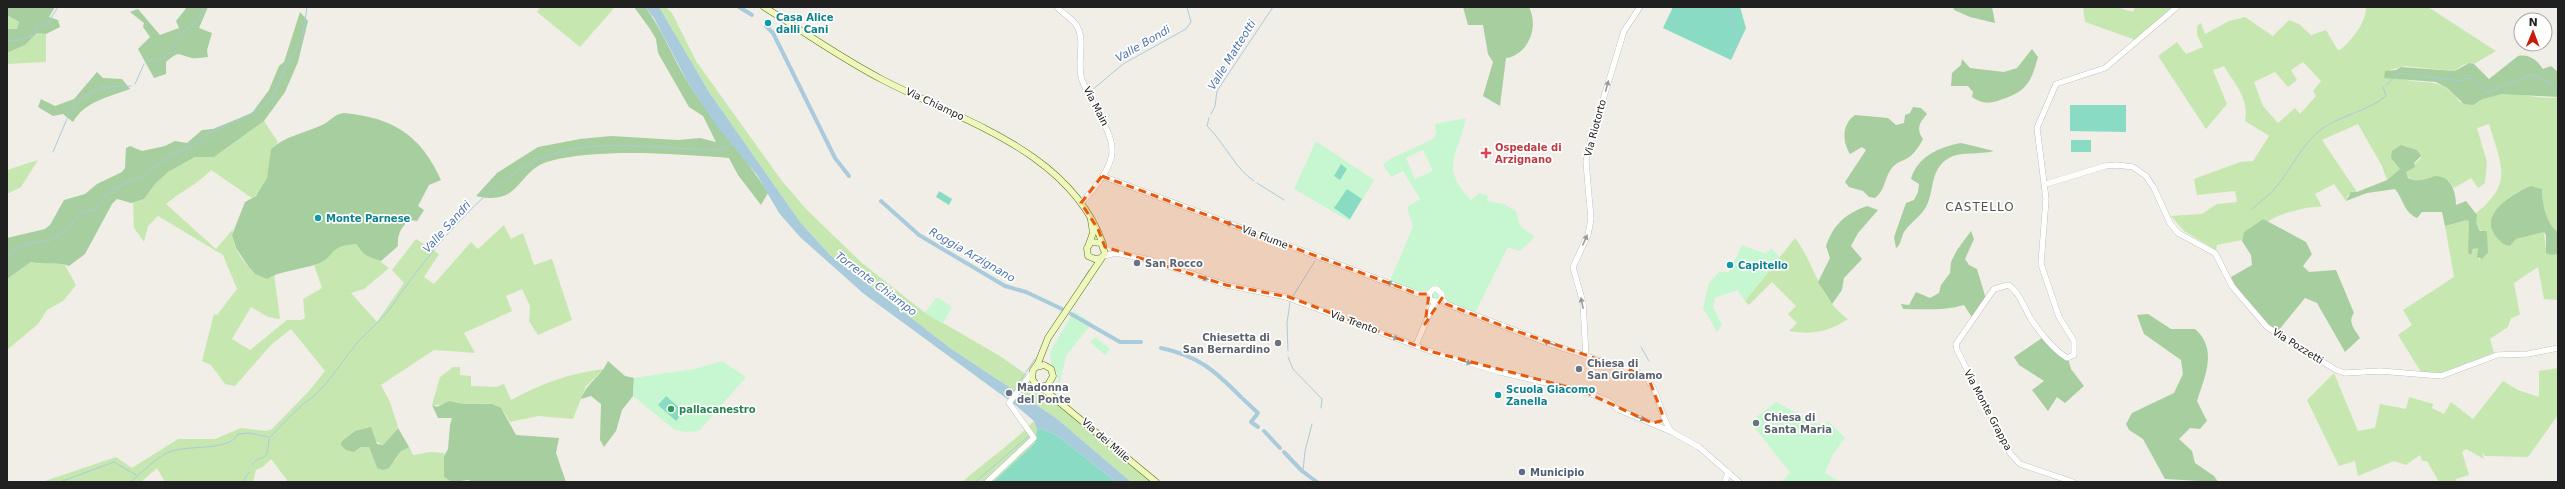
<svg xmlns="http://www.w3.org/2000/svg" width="2565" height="489" font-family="'DejaVu Sans',sans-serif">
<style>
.grass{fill:#c6e8b0;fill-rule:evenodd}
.forest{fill:#a7ce9e}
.park{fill:#c7f7d0;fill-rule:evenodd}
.pitch{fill:#89dbc4}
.water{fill:#aacbdc}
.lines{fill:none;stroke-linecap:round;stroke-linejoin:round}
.stream{stroke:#aacbdc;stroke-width:1}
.canal{stroke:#aacbdc;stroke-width:4}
.tertiary-casing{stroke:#a7a7a7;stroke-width:6}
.secondary-casing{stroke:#5e750a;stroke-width:7}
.tertiary{stroke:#fff;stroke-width:5.5}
.secondary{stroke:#eef7be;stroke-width:6}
.oneway{fill:#9b9b9b}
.marked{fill:#e8590c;fill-opacity:0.2;stroke:#e8590c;stroke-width:3;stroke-dasharray:8 5;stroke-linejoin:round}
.culture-dot{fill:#0f9aa8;stroke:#fff;stroke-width:1.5}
.health-dot{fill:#e0444e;stroke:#fff;stroke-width:1.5}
.worship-dot{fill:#6b7280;stroke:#fff;stroke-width:1.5}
.leisure-dot{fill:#2e9e5b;stroke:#fff;stroke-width:1.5}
.service-dot{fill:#5c6f8a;stroke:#fff;stroke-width:1.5}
.labels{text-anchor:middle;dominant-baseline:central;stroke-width:3.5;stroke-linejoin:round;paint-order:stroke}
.culture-label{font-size:10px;font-weight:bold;fill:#0d838f;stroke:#fff;text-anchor:start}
.street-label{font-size:10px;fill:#202020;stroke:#fff}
.health-label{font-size:10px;font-weight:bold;fill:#be3a42;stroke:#fff;text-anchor:start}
.worship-label{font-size:10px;font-weight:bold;fill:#5b616d;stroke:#fff;text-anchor:start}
.leisure-label{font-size:10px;font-weight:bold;fill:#27864d;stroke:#fff;text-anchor:start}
.service-label{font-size:10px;font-weight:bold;fill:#4e5e75;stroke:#fff;text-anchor:start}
.water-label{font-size:11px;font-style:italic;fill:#5075ad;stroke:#fff}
.quarter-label{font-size:12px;letter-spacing:1px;fill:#535353;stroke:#fff}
</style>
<rect width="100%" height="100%" fill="#f0eee7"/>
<g class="grass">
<path d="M540,7H615L580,47L537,12Z"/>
<path d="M659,7H666L672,13L696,61L782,181L807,210L862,263L924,312L1000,356L1024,373L1156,482H1131L1056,418L950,348L830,255L800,222L709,92Z"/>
<path d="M2083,7H2116L2133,12L2135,7H2177L2135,43L2133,39L2085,22Z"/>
<path d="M2366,7H2428L2496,51L2474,64C2466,62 2461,66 2455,71L2405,66L2389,70C2393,73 2398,78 2402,79C2429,86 2439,75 2460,102L2478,103C2499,82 2533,102 2558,97V232C2546,224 2542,202 2542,189C2528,183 2515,193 2504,201L2506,245L2510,246L2516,239L2544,232L2546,249L2552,255L2558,254V300L2544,299L2538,267L2514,283L2520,315L2511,318L2508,327L2490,339L2494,353L2441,373L2421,372L2398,335L2412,325L2403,310L2454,277L2445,226L2467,220L2469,222V249L2472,252L2476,247L2478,248L2479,260L2487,255L2483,233L2475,223L2476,213C2514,183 2501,165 2489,124L2477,128L2487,162L2485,183L2478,188L2471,178L2454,188L2449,181L2432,177L2426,180H2412L2406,175V172L2421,158L2417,150L2407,147L2393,161L2401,167L2400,169L2387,180L2382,166L2358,124L2322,140L2357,192L2348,195L2346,201L2334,184L2315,194L2322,207C2312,205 2276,214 2268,222L2263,219L2244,232L2242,240L2217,245L2216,250L2184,231L2171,216L2202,214L2217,204L2237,202L2235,191L2197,195L2194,179L2240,162L2253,161L2269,136L2245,121C2249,97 2235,85 2224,66L2213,70L2227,104L2206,129L2158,56L2177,42L2186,54L2203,47L2197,35V26L2201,23L2205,34L2229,21L2245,17L2273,36L2289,20L2299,24L2311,35L2326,30L2337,49L2340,50C2352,40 2366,23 2366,7ZM2303,62L2321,81L2313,91L2316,96L2300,114L2295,108L2278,123L2263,106L2254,82L2275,72L2288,87L2297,80L2291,70Z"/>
<path d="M7,15L19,22L17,29H7Z"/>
<path d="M37,33L46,34V62L7,64V53L25,45Z"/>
<path d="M264,121L278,142L271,149C271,166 268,189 252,198L211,170C197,185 181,191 166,204L216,249L233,229C230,246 244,263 255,274H274L280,319L268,317L251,307L232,339L250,350L287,320H301L305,318L303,299L322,288L314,265L342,244H357L389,268L364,289L351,293L377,322L404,283L392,270L416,239L439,254L424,277L434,284L471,242L478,249L504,225L511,239L523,233L534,265L552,259L572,320L538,335L529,321L530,306L522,289L506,296L512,311L464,333L475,353L434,350L381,385L390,402L398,427L383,445L355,431L342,441L354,452L361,447H369L377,468L395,461L401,451L409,446L413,455L431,452L444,453V477L452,482H286L287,480L271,459L263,467L256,470L253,482H165L157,468L141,482H42L116,457L132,468L178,439H215L241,428L266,431L272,429L309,391L325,371L291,329L271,345L235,386L225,384L211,365L202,361L214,314L217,315L237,289L223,255L158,216L148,226L144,242L134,228L133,202L144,199L155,184L168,172L195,157H214Z"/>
<path d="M38,160L21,187L7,194V170Z"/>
<path d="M1795,238C1815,264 1819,299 1848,319C1828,332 1812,335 1789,331L1797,323L1788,314L1796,306L1772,282L1749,305L1745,301Z"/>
<path d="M31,262C43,265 54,261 65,265L76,285L63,301L47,310L38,324L7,350V279Z"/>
<path d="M453,367H460V375L471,376V386L496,387L504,384L511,400C540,384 570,373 604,369L586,386L573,419L538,416L510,422C497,398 488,405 465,404C461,404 457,401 453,402C445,402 439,407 432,405L440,377Z"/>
<path d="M2558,368V415L2528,457L2485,456L2482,452L2484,459L2466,449L2462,452L2469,475L2456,479L2457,482H2439L2427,461H2422L2420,455L2406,465L2394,461L2358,476L2355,461L2339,466L2307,400L2334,373L2358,431L2375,428L2380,404L2406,409L2409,397L2433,404L2432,408L2444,414L2451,402L2473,419L2503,381L2518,390L2539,397V371Z"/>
<path d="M1034,421L1037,430L1035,443L993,482H962C986,461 1012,444 1034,421Z"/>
</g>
<g class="forest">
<path d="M7,7H55L49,17L58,20L60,27L46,34L37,33L25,45L7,53V29H17L19,22L7,15Z"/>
<path d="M187,7H208L199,28L212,33L207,50L208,57C203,57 197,59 192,58C177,55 180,50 166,62V74L154,78L138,49L150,37L143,27L144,23L130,12L138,9L160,35L179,28L176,21Z"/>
<path d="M634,7H645C663,30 672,57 687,81C711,120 744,154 768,193L761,205L738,175L729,158C676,154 601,148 550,161C516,170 522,207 476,196L497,173L538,147L580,139L611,136L678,140L700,138L716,142L703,116L689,107L658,53L656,39L650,29Z"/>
<path d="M1463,7H1529C1539,27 1529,54 1506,58L1500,106L1483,96L1493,62L1488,54L1483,25H1468Z"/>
<path d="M1953,7H1992L1995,23L1970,17L1954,10Z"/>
<path d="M300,12L308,21L298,62L285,92L264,121L214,157H195L168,172L155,184L144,199L131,203L117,199L112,204L85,254L69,266C56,261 45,265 31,262L7,279V238L45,229L50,225L64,200L85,194L97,184L122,172L125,168L126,148L130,146L142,151L165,146L175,141L187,143L202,130L213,129L252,113L269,90L279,66L284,62Z"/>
<path d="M2032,49L2038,57C2031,83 2026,92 2000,100C1988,104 1982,104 1972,97L1973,92L1968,86H1951L1952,73L1961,65L1962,59L1970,68L2004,72L2017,68Z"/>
<path d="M2518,56C2529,54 2537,60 2543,69L2551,66L2558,72V97L2502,94L2483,99L2473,105L2464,104L2447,88L2436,82L2384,78L2385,71L2396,70L2401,67L2455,71L2469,63L2474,64L2489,79Z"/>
<path d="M97,72L103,78L122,79L130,89C109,97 85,101 73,122L63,114L53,116L38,107L41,99L55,106L74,99Z"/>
<path d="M1913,107L1921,108L1927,114C1919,123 1916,129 1923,139C1919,147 1913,156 1904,160C1902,161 1898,162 1896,164C1884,173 1887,189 1875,198L1869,197L1863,191L1849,187L1845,182L1866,150L1862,147L1850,154C1842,141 1842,124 1855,115L1888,118L1896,125L1904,123L1905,115L1910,113Z"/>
<path d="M344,113C393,118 420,134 441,180L429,185L418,206L424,210L417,221L409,220C401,228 397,234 398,246L381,261C369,257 363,256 357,244C328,245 336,257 317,264C301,270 281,270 267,279L255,274L248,266L236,248L232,235L245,202L256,196L267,178L271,149C285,136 305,133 322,125C331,121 334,114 344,113Z"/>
<path d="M1961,143L1994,151C1979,155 1961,151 1949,158C1929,170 1935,190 1926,207C1921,216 1910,223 1904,232C1901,237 1901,245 1896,248L1894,237L1906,203L1914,200L1918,192L1919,184L1911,179C1917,157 1939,147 1961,143Z"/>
<path d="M2401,145L2417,150L2421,156L2414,163L2415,167L2406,172L2408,178C2416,183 2427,179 2435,176C2451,176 2456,191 2456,205L2466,201L2477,215L2476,223L2480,231H2486L2487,234L2488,253L2482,259L2477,257L2478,248L2473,249L2471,255L2468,253L2469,222L2467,220L2445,226L2442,212H2422L2417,218C2403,211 2404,200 2395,189L2367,193L2346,201L2351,192H2357L2387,180L2400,169L2391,158L2392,151Z"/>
<path d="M2531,186L2542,189C2542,202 2546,224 2558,232V254L2552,255L2546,253V235L2544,232L2516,239L2510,246C2503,245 2499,241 2495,235C2479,213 2515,192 2531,186Z"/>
<path d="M1867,206L1878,210L1858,233L1851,246L1862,259L1844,278L1842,290L1832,304L1818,282L1830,258L1826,246C1834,224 1845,214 1867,206Z"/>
<path d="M2263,219L2306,242L2312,254L2303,266L2309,272L2336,270L2354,313C2347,322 2355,330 2360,338L2345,352L2317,303L2305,298L2278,331C2259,319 2241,297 2231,277L2252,265L2251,255L2242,241L2244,232Z"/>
<path d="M1971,231L1974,239L1965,259L1969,265L1977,269L1986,299L1973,319L1964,305C1944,311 1924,309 1903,309L1901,304L1909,305L1916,292L1930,298L1939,293L1941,285L1950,273L1951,262L1957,250Z"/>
<path d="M2148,314L2171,329H2195C2218,349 2205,376 2197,401L2207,421L2200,429L2190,428L2179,439L2192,451L2195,463L2214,476L2218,482L2165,479L2143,439L2129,430L2126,424L2132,413L2174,393L2183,374L2181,360L2144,334L2137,315Z"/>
<path d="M2045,336L2068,358L2071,369L2084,386L2065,403L2057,397L2048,411L2032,390L2044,381L2019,365L2014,357Z"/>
<path d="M608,361L625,376L634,378L633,396L622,410L616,431L604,447L600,440L601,404L591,396L581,399C588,381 600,378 608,361Z"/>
<path d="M449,401L465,404H492L501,408L516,435L559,438L556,453L566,482H470L469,480L452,482L444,477V456L448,449L450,425L452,418H438L432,405L437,407Z"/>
<path d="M371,427L377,444L383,445L398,428L409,447L401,451L389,468L383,470L377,468L369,447H361L354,452L346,450L341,445L342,441L355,431Z"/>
</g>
<g class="park">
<path d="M1466,118C1459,155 1438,166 1471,200L1479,193L1488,196L1487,201L1504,204L1516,211L1520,226L1535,237L1520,251L1508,247L1474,315L1389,283L1413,227L1407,207L1420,199L1403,171L1391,177L1383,165L1390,159L1433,139L1436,133L1435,124ZM1423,150L1433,171L1415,179L1406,158Z"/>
<path d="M1316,141L1374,180L1349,221L1294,189Z"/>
<path d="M1742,245L1766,254L1771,248L1780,257L1745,301L1737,290L1715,298L1713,307L1722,325L1717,332L1703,308L1709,283L1719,272H1729Z"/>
<path d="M937,297L952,307L943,324L925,313Z"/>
<path d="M1074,311L1092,323L1066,356L1059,386L1057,373L1051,363L1050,352Z"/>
<path d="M1095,337L1110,349L1105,355L1090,342Z"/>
<path d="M722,361L746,377L699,431L685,432L675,430L633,396L634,378L694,369Z"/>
<path d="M1776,402L1815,423L1823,424L1828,421L1845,438L1833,454L1825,473L1841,482H1771L1773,480L1778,482L1784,480L1790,472L1750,422Z"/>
</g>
<g class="pitch">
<path d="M1673,7H1740L1746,28L1731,60L1663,28Z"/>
<path d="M2070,105H2126V132L2070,131Z"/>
<rect x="2071" y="140" width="20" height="12"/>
<path d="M1341,164L1347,169L1340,180L1334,176Z"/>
<path d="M1347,189L1362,199L1350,219L1334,208Z"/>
<path d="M939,191L952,199L949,205L936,197Z"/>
<path d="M666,396L684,412L676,421L658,405Z"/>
<path d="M1040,428L1058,436L1116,482H993L1035,443L1037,430Z"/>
</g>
<path class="water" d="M645,7H659L709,92L800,222L830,255L950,348L1056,418L1131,482H1116L1058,436L1040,428L1037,430L1034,421L1014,404L864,294L800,237L779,213L757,175L715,124L687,81L654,18Z"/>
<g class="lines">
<g class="stream">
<path d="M1727,7L1739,41L1730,58"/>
<path d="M7,39L13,41L34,35L36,28L47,24L58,7"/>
<path d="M147,60C172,63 171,45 183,32C186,28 192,26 196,22C200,18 201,12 205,7"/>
<path d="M135,84L144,64"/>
<path d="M2386,85L2399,73L2460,81C2473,74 2478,82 2487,93L2533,74L2558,88"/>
<path d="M1091,91L1123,64L1186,29L1191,22L1187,7"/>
<path d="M1211,114L1215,106L1217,91L1273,7"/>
<path d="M1209,118L1207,126C1224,142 1236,170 1254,181"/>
<path d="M53,152L69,114L81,98L103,87L131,86"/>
<path d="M1257,183L1284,200"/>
<path d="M2252,209C2260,202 2270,195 2277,186C2292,168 2303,142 2323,128C2342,115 2370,110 2386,96L2383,87"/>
<path d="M7,259L14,249L26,244L51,240L67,230L80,213L94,210L113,188L140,178L169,156L191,147L206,135L250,114L272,99L286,65L302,40L307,7"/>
<path d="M1081,283L1089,270"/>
<path d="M1293,296L1315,261"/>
<path d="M1641,347L1649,361"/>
<path d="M1288,351L1287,323L1290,302"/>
<path d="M1288,357L1293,369L1322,399L1321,408"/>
<path d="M1020,381L1035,359"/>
<path d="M252,465C263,450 267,468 269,438C280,427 290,416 301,406C305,402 311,399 315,395C331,380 343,360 357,343C369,330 384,318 394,303C429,252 494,171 555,153C601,139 668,149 717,150L732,144"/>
<path d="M1303,471L1305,451L1312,424"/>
<path d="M60,482L114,462L136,475"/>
<path d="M131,482C139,474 159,456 169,452C190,444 229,452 238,434L249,433L268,437"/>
<path d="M243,482L249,472"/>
<path d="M975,482L1029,436"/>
</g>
<g class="canal">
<path d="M739,7L752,15"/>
<path d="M766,26L773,33L835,158L849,176"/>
<path d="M881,201L919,235L1005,286L1026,292L1062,309"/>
<path d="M1071,314L1120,342H1141"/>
<path d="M1161,348C1199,356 1215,371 1241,397"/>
<path d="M1243,399L1258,413L1251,422L1258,427"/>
<path d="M1264,431L1280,448"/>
<path d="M1284,452L1302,471L1317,482"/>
</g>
<g class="tertiary-casing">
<g id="tertiary">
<path d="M1057,7C1063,14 1072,18 1077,26C1086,42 1076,63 1082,80C1106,139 1136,145 1081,203"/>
<path d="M1102,176L1418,294H1429L1433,289H1437L1442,294V298L1439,302L1430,300L1429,294"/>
<path d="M2046,184L2105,166L2117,165L2133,167L2146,176L2154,188L2170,223L2178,233L2215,253L2232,286L2267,327L2336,370L2345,373L2380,371L2441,376L2497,355L2528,354L2558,348"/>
<path d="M1103,256L1116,253L1146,259L1226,285L1286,297L1433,352L1500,372L1588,393L1609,401L1617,409L1672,432L1699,447L1739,482"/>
<path d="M1442,298L1446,304L1550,344L1641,374C1660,386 1658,416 1672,432"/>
<path d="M1416,345L1434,303"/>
<path d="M1586,356L1583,303L1573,267L1588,235L1591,219L1586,162L1588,149L1620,44L1624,31L1640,7"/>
<path d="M987,482L1034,438L1009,403L1032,373"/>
<path d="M1725,482L1728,472"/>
<path d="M2073,482L2020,464L2010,453L1957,350L1956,344L1994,289L2008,285C2019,291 2024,308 2031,319C2039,332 2054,350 2067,358L2074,355V341L2059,317L2041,264L2046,199L2037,128L2056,84L2105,68L2177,7"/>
</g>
</g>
<g class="secondary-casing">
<g id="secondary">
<path d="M764,7C803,31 842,59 883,80C962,121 1070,151 1103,244"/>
<path d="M1089,244L1093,233L1091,220"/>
<path d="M1036,367L1044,365L1051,369L1053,376L1048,385C1041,388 1035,386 1032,378L1033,370L1038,363L1048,338L1105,253L1101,243L1091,242L1087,248L1088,256L1095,259L1101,258"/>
<path d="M1041,387L1156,482"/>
</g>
</g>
<use href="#tertiary" class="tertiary"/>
<use href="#secondary" class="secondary"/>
</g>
<defs><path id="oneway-solid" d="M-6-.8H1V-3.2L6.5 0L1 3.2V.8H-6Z"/></defs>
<g class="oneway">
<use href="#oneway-solid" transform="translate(1607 86) rotate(-75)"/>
<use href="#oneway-solid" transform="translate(1231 224) rotate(-159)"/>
<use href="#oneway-solid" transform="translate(1585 240) rotate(-66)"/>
<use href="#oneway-solid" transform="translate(1203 278) rotate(18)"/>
<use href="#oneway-solid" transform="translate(1392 284) rotate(-158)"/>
<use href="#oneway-solid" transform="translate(1582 303) rotate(-102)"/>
<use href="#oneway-solid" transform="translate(1393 337) rotate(22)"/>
<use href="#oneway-solid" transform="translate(1549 343) rotate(-160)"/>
<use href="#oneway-solid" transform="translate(1466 362) rotate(17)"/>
<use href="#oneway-solid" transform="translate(1640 418) rotate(23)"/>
</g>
<path class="marked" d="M1102,176L1418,294H1429L1425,324L1442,298L1446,304L1516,331L1641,374L1650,382L1662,413L1661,421L1652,423L1583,391L1433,352L1289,297L1226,285L1105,247L1098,229L1081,203Z"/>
<g class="culture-dot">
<circle cx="768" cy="23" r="4"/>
<circle cx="318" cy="218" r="4"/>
<circle cx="1730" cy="265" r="4"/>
<circle cx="1498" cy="395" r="4"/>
</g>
<path class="health-dot" d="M1484 147h4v4h4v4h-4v4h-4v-4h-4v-4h4z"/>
<g class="worship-dot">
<circle cx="1137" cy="263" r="4"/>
<circle cx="1278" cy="343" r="4"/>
<circle cx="1579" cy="369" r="4"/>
<circle cx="1009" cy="393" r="4"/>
<circle cx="1756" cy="423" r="4"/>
</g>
<circle class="leisure-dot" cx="671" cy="409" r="4"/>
<circle class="service-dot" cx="1522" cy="472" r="4"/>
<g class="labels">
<g class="culture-label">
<text x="776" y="17">Casa Alice<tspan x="776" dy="12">dalli Cani</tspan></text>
<text x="326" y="218">Monte Parnese</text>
<text x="1738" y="265">Capitello</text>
<text x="1506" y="389">Scuola Giacomo<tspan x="1506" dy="12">Zanella</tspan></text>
</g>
<g class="street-label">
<text transform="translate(935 104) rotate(25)">Via Chiampo</text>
<text transform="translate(1096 106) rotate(63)">Via Main</text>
<text transform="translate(1595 128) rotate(-75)">Via Riotorto</text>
<text transform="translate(1265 237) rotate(21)">Via Fiume</text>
<text transform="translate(1354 322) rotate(20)">Via Trento</text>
<text transform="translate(2298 346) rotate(32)">Via Pozzetti</text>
<text transform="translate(1988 410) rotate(62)">Via Monte Grappa</text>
<text transform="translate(1106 440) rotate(41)">Via dei Mille</text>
</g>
<g class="health-label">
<text x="1495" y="147">Ospedale di<tspan x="1495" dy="12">Arzignano</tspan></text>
</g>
<g class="worship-label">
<text x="1145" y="263">San Rocco</text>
<text x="1270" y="337" text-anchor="end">Chiesetta di<tspan x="1270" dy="12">San Bernardino</tspan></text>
<text x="1587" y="363">Chiesa di<tspan x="1587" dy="12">San Girolamo</tspan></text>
<text x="1017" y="387">Madonna<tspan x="1017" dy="12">del Ponte</tspan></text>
<text x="1764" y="417">Chiesa di<tspan x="1764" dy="12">Santa Maria</tspan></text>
</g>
<g class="leisure-label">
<text x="679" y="409">pallacanestro</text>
</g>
<g class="service-label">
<text x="1530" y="472">Municipio</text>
</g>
<g class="water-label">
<text transform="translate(1143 44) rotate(-30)">Valle Bondi</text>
<text transform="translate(1232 55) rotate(-58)">Valle Matteotti</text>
<text transform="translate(447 227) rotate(-48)">Valle Sandri</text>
<text transform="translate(972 255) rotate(30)">Roggia Arzignano</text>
<text transform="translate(876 284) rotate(37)">Torrente Chiampo</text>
</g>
<g class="quarter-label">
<text x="1980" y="207">CASTELLO</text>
</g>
</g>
<rect width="2565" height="489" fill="none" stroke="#202020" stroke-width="16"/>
<g transform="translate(2533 32) rotate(1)"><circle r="19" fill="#ffffff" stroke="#a6a6a6"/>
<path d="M0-3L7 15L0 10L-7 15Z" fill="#c81c09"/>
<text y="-6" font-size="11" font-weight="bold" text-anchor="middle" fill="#202020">N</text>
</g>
</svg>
